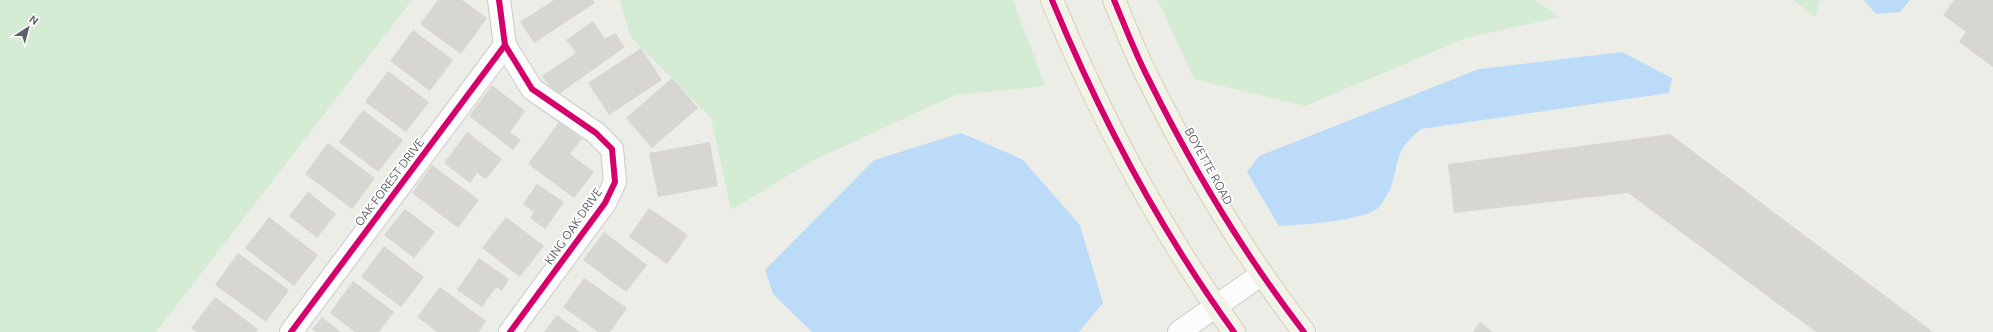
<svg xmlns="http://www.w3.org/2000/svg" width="1993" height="332" font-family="Ubuntu,sans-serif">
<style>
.green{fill:#d4ebd4}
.water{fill:#bbdbf8}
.building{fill:#d7d6d3}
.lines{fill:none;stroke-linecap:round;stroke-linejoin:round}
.minor-casing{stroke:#cacbca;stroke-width:24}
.major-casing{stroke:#d7d0b4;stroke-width:24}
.minor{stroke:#fcfcfc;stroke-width:22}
.major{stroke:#f3f2e8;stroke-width:22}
.cycleway-casing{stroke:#fff;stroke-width:8}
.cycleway{stroke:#d6006c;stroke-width:6}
.labels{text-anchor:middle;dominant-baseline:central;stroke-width:3.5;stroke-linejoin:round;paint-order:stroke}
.street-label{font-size:12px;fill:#5d6067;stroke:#fff}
</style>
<rect width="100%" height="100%" fill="#edede8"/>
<g class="green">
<path d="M0,0H412L156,332H0Z"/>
<path d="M620,0H1013L1045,86L955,95L812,161L731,210L711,118L630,36Z"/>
<path d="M1158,0H1535L1560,17L1466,38L1305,106L1194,79Z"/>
<path d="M1793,0H1820L1815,17Z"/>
</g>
<g class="water">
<path d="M1864,0H1910L1900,12L1876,14Z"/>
<path d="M1622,52L1672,78L1669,93L1421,129C1394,152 1401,156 1391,187C1389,192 1382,204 1378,208C1362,221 1301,225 1279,226L1247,172L1259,156L1479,69Z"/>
<path d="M961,133L1022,159L1080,225L1103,303L1079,332H812L773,294L765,270L874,160Z"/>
</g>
<g class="building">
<path d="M438,0H462L487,18L461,54L420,24Z"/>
<path d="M554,0H593L595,3L534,43L520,22Z"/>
<path d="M1954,0H1993V67L1959,42L1966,32L1943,15Z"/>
<path d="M593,21L605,39L615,33L625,47L556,96L542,76L576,53L566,40Z"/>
<path d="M413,30L453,60L430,91L390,61Z"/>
<path d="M641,48L662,80L609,115L588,83Z"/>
<path d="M388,71L429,102L406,132L365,102Z"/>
<path d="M672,78L698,108L652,148L626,118Z"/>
<path d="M492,85L525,111L510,132L521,140L513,150L469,116Z"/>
<path d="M363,110L403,140L378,172L339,142Z"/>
<path d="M559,122L582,139L570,154L594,172L574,198L528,164Z"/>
<path d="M467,132L502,159L486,179L477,173L470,183L444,163Z"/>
<path d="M1670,134L1932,331V332H1816L1628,193L1454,213L1448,164Z"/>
<path d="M710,142L718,186L658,197L649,153Z"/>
<path d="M328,143L375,178L352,209L305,174Z"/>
<path d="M432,165L479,200L458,228L412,193Z"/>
<path d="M537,184L564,202L545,229L530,218L534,212L523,204Z"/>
<path d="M308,192L336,214L317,238L289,216Z"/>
<path d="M649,208L688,235L667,264L629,237Z"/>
<path d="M405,209L435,232L414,258L384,235Z"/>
<path d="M269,217L318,255L294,286L245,248Z"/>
<path d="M506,217L544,246L520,277L482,248Z"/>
<path d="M604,232L647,265L626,292L583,260Z"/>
<path d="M384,246L424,277L401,307L361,277Z"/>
<path d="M238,253L289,290L266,322L215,285Z"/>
<path d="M479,258L509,279L502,291L496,287L482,307L457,290Z"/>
<path d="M584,278L627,308L610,332H598L563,307Z"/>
<path d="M353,281L394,312L379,332H355L330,313Z"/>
<path d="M440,287L486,321L479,332H437L417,317Z"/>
<path d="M215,297L258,329L256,332H197L191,328Z"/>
<path d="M557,315L580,332H544Z"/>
<path d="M322,317L341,332H316L312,329Z"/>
<path d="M1480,322L1493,332H1473Z"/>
</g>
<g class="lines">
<g class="minor-casing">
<g id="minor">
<path d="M499,0L505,45L532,89L596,133L612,149L615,182L605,203L510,332"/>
<path d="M291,332L505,45"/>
<path d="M1179,332L1262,274"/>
</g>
</g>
<g class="major-casing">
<g id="major">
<path d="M1052,0C1100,116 1160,230 1234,332"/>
<path d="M1114,0C1125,26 1135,53 1148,78C1192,167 1243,253 1304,332"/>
</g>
</g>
<use href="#minor" class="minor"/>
<use href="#major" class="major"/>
<g class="cycleway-casing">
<g id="cycleway">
<path d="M499,0L505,45L532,89L596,133L612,149L615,182L605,203L510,332"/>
<path d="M1052,0C1100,116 1160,230 1234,332"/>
<path d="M1114,0C1125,26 1135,53 1148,78C1192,167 1243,253 1304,332"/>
<path d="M291,332L505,45"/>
</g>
</g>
<use href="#cycleway" class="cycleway"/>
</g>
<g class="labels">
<g class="street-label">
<text transform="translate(1209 166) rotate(61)">BOYETTE ROAD</text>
<text transform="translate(389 182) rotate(-53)">OAK FOREST DRIVE</text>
<text transform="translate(573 226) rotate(-55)">KING OAK DRIVE</text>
</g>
</g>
<g transform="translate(28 28) rotate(36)" stroke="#ffffff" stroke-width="3" paint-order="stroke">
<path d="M0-3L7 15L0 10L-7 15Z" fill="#5d6067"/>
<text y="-6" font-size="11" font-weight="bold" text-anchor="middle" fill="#5d6067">N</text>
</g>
</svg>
